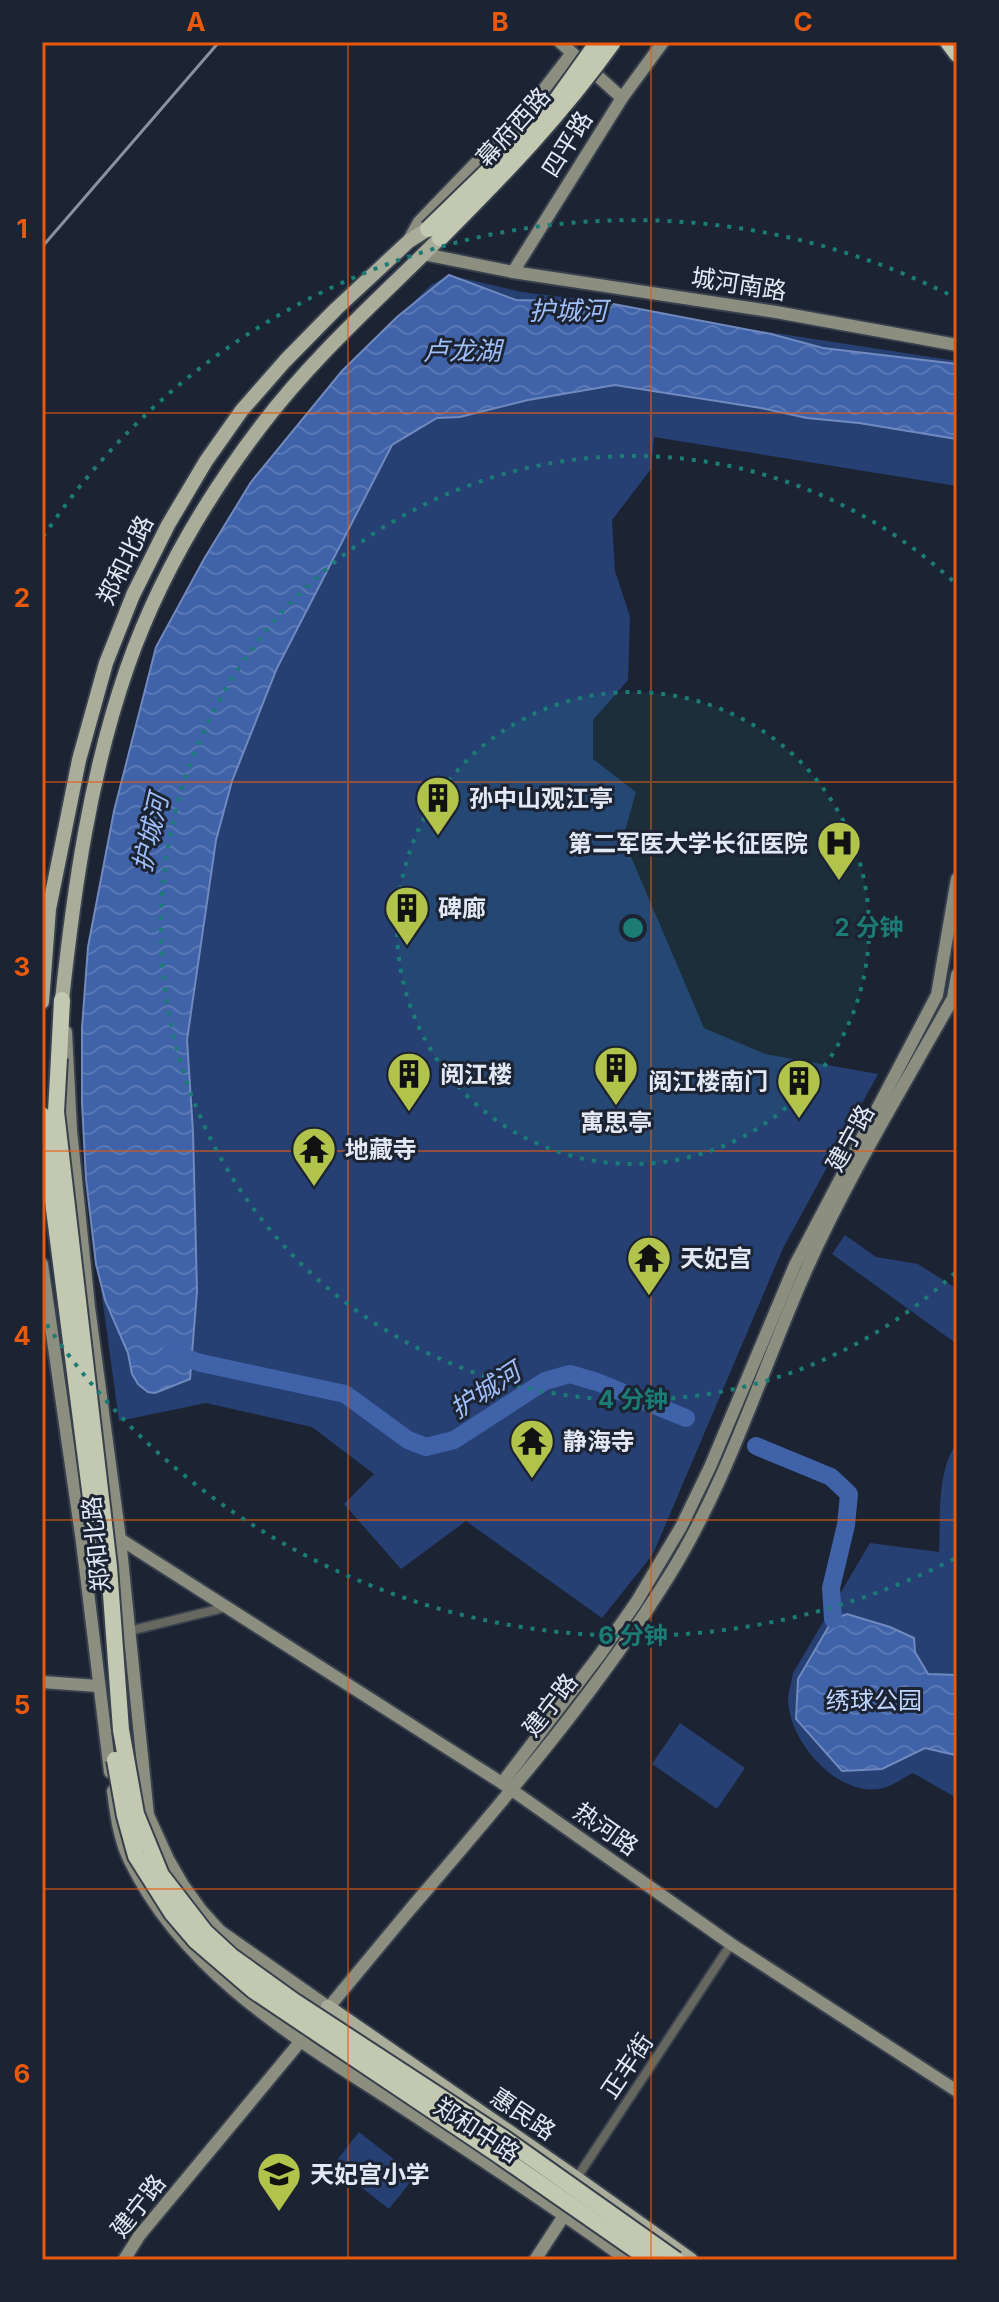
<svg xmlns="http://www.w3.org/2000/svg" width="999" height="2302" font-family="Inter,'Noto Sans SC',sans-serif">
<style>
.green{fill:#264074}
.water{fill:url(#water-waves);stroke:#708ac0;stroke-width:2}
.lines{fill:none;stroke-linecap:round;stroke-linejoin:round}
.river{stroke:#3f62a9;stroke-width:18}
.street-casing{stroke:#38404e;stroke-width:12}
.secondary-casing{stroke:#38404e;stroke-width:16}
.primary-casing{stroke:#38404e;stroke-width:18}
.highway-casing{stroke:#38404e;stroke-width:20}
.street{stroke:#66685f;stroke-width:8}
.secondary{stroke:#8c8f80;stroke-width:12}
.primary{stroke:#a9ad9a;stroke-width:14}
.highway{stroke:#c3c8b1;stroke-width:16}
.rail{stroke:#8a919e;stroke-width:3}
.highway-bridge-casing{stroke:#38404e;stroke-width:20;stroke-linecap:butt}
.highway-bridge{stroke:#c3c8b1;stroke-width:16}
.grid{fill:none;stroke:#e8590c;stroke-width:2;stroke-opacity:0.55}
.ring{fill:none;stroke:#1a7c75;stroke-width:4;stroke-dasharray:4 8}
.labels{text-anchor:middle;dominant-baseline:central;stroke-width:6;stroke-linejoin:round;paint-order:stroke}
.street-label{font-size:24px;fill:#e3e9f4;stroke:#1c2433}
.poi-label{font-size:24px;font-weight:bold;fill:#e3e9f4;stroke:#1c2433;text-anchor:start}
.park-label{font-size:24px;fill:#c1d6fe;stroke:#1c2433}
.water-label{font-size:26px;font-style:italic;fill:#a0bff9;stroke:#1c2433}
.centre{fill:#1a7c75;stroke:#1c2433;stroke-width:4}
.ring-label{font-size:24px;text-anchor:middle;font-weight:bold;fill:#1a7c75;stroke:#1c2433;stroke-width:6;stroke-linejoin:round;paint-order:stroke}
.neatline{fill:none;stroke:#e8590c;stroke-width:3}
.grid-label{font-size:26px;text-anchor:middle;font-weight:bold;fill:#e8590c}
</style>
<defs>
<pattern id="water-waves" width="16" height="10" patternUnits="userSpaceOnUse" patternTransform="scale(2)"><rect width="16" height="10" fill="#3f62a9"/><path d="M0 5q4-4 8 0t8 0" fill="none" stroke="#5b78b5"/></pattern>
</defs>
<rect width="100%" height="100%" fill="#1c2433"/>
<g class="green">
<path d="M449,275L522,292L603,302L717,324L957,361V486L654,437L651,469L612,520L615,571L630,617L628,680L593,720V759L636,792L623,838L704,1028L765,1054L878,1074L783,1248L653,1554L602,1618L466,1521L401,1569L344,1504L374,1474L312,1427L206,1403L119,1421L86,1179L82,1103V1028L88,947L114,811L156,647L204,559L251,482L342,371L431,285Z"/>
<path d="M845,1235L876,1257L918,1264L957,1289V1344L832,1254Z"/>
<path d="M957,1443V1798L913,1773C903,1778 891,1787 879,1789C835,1795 788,1740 788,1698C789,1690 792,1681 793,1673L870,1543L939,1552C941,1519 936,1471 957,1443Z"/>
<path d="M680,1723L745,1768L717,1809L652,1764Z"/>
<path d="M359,2132L415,2176L389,2209L333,2165Z"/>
</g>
<g class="water">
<path d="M449,275L516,300L603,302L771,334L823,348L957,364V439L859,423L807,418L761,408L615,385L528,400L460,417L437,418L392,445L277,668L232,781L216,840L187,1040L193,1132L197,1291L190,1379L155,1393L148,1392L138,1384L132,1374L128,1353L105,1300L96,1264L86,1179L82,1103V1028L88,947L114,811L156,647L204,559L251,482L342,371L397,317Z"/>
<path d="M847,1614L890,1627L914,1638L915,1652L928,1674L957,1675L955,1755L925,1748L882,1769L842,1771L796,1719L798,1679L833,1619Z"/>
</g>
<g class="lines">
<g class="river">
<path d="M170,1353L201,1363L345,1394L408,1440L426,1447L454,1440L545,1381L570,1374L597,1382L686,1418"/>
<path d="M756,1446L831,1477L849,1494L846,1525L831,1588L833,1619"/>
</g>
<g class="street-casing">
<g id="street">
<path d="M119,1649L129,1631L227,1607"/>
<path d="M576,2179L731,1944"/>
</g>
</g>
<g class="secondary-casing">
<g id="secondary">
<path d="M560,42L622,98"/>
<path d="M409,240L419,222L531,106L572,53"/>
<path d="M424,254L513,272L776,312L957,345"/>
<path d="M513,272L622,98L663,42"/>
<path d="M66,1032L71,1130L89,1307L120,1539L148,1815L168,1859L183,1885L201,1910L220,1931L328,2007"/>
<path d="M42,1264L82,1542L110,1772"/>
<path d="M82,1542L120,1539L502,1783L731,1944L957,2091"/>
<path d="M42,1682L98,1686"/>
<path d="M502,1783L601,1653L637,1601L681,1527L710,1467L795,1265L937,995L957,879"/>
<path d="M113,1791C116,1814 119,1839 130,1861C186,1977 302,2042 406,2110C480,2159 555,2207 627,2260"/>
<path d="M124,2260L139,2236C229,2129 317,2020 407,1913C499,1805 594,1697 669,1576C727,1483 760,1375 804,1275C846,1180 902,1089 953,998L957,975"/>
<path d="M535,2260L565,2214"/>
</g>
</g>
<g class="primary-casing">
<g id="primary">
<path d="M62,1000C74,888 90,775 127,668C157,582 206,498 261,426C314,356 379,299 440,238"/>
<path d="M42,1002L49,909L79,760L106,663L133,595L168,525L206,461L242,410L285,361L336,309L409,241L428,229"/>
<path d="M328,2007L576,2178L691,2260"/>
</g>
</g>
<g class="highway-casing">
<g id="highway">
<path d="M948,42L957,54"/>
<path d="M59,1058L62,1000"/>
</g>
</g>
<use href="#street" class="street"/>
<use href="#secondary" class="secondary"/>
<use href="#primary" class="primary"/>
<use href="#highway" class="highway"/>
<path class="rail" d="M42,247L219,42"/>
<g class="highway-bridge-casing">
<g id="highway-bridge">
<path d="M428,229L529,131L558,98L598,42"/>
<path d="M440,238C503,175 562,114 613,42"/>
<path d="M59,1058L56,1112L109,1567L121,1730L136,1814L161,1875L205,1932L231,1956L295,2002L505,2139L676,2260"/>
<path d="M42,1115L93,1514"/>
<path d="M115,1760L125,1816L136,1856L172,1913L196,1941L253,1990L496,2153L650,2260"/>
</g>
</g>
<use href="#highway-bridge" class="highway-bridge"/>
</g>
<path class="grid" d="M348,42V2260M651,42V2260M42,413H957M42,782H957M42,1151H957M42,1520H957M42,1889H957"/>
<circle cx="633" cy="928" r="236" fill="#1a7c75" fill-opacity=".12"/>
<g class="ring">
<circle cx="633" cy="928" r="236"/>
<path d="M955 1273A472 472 0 1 1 955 583"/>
<path d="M954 1559A708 708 0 0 1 43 1319M43 537A708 708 0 0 1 954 297"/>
</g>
<defs>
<g id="building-pin" transform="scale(2.3)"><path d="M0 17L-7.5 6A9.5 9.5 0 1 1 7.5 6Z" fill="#b2c34c" stroke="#1c2433"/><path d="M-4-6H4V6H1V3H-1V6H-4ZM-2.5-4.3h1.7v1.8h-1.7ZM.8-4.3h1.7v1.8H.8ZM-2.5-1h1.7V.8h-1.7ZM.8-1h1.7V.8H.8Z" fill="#111"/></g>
<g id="hospital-pin" transform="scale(2.3)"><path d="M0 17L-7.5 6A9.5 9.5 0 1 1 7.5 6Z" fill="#b2c34c" stroke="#1c2433"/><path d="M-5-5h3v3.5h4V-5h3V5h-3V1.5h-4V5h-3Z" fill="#111"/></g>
<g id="temple-pin" transform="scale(2.3)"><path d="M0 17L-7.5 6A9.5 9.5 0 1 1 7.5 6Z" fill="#b2c34c" stroke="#1c2433"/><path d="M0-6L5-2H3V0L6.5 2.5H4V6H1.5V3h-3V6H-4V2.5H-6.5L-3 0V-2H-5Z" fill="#111"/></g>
<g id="school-pin" transform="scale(2.3)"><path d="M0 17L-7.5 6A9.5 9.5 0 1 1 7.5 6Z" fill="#b2c34c" stroke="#1c2433"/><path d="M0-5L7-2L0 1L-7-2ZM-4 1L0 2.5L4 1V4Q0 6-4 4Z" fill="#111"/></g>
</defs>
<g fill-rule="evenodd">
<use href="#building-pin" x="438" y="798"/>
<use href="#hospital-pin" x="839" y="843"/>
<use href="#building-pin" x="407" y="908"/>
<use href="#building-pin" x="616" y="1068"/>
<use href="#building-pin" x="409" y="1074"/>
<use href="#building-pin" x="799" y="1081"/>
<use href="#temple-pin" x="314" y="1149"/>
<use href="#temple-pin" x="649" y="1258"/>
<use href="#temple-pin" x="532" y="1441"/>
<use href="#school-pin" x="279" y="2174"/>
</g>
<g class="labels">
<g class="street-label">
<text transform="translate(513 127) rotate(-48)">幕府西路</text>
<text transform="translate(567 144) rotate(-58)">四平路</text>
<text transform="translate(739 284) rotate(9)">城河南路</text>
<text transform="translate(125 560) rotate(-64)">郑和北路</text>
<text transform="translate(850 1138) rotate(-61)">建宁路</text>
<text transform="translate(96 1544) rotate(-96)">郑和北路</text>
<text transform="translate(550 1705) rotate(-52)">建宁路</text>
<text transform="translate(606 1829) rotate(35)">热河路</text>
<text transform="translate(627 2066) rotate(-56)">正丰街</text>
<text transform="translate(523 2114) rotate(34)">惠民路</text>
<text transform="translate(477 2130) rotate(33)">郑和中路</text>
<text transform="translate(138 2206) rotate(-52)">建宁路</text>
</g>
<g class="poi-label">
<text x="469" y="798">孙中山观江亭</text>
<text x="808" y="843" text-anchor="end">第二军医大学长征医院</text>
<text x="438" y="908">碑廊</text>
<text x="440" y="1074">阅江楼</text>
<text x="768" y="1081" text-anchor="end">阅江楼南门</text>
<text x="616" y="1122" text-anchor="middle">寓思亭</text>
<text x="345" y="1149">地藏寺</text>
<text x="680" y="1258">天妃宫</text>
<text x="563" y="1441">静海寺</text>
<text x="310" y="2174">天妃宫小学</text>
</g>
<g class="park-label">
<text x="874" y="1700">绣球公园</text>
</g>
<g class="water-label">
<text x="568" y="310">护城河</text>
<text x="462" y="350">卢龙湖</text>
<text transform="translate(150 833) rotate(-77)">护城河</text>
<text transform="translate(485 1390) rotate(-33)">护城河</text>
</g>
</g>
<circle cx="633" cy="928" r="12" class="centre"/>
<g class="ring-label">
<text x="869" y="936">2 分钟</text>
<text x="633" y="1408">4 分钟</text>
<text x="633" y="1644">6 分钟</text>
</g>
<rect width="999" height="2302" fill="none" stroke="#1c2433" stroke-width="88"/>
<rect x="44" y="44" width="911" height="2214" class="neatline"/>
<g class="grid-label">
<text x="196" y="31">A</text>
<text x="500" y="31">B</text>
<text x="803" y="31">C</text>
<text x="22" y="238">1</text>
<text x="22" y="607">2</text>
<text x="22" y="976">3</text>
<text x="22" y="1345">4</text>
<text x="22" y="1714">5</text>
<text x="22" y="2083">6</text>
</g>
</svg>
